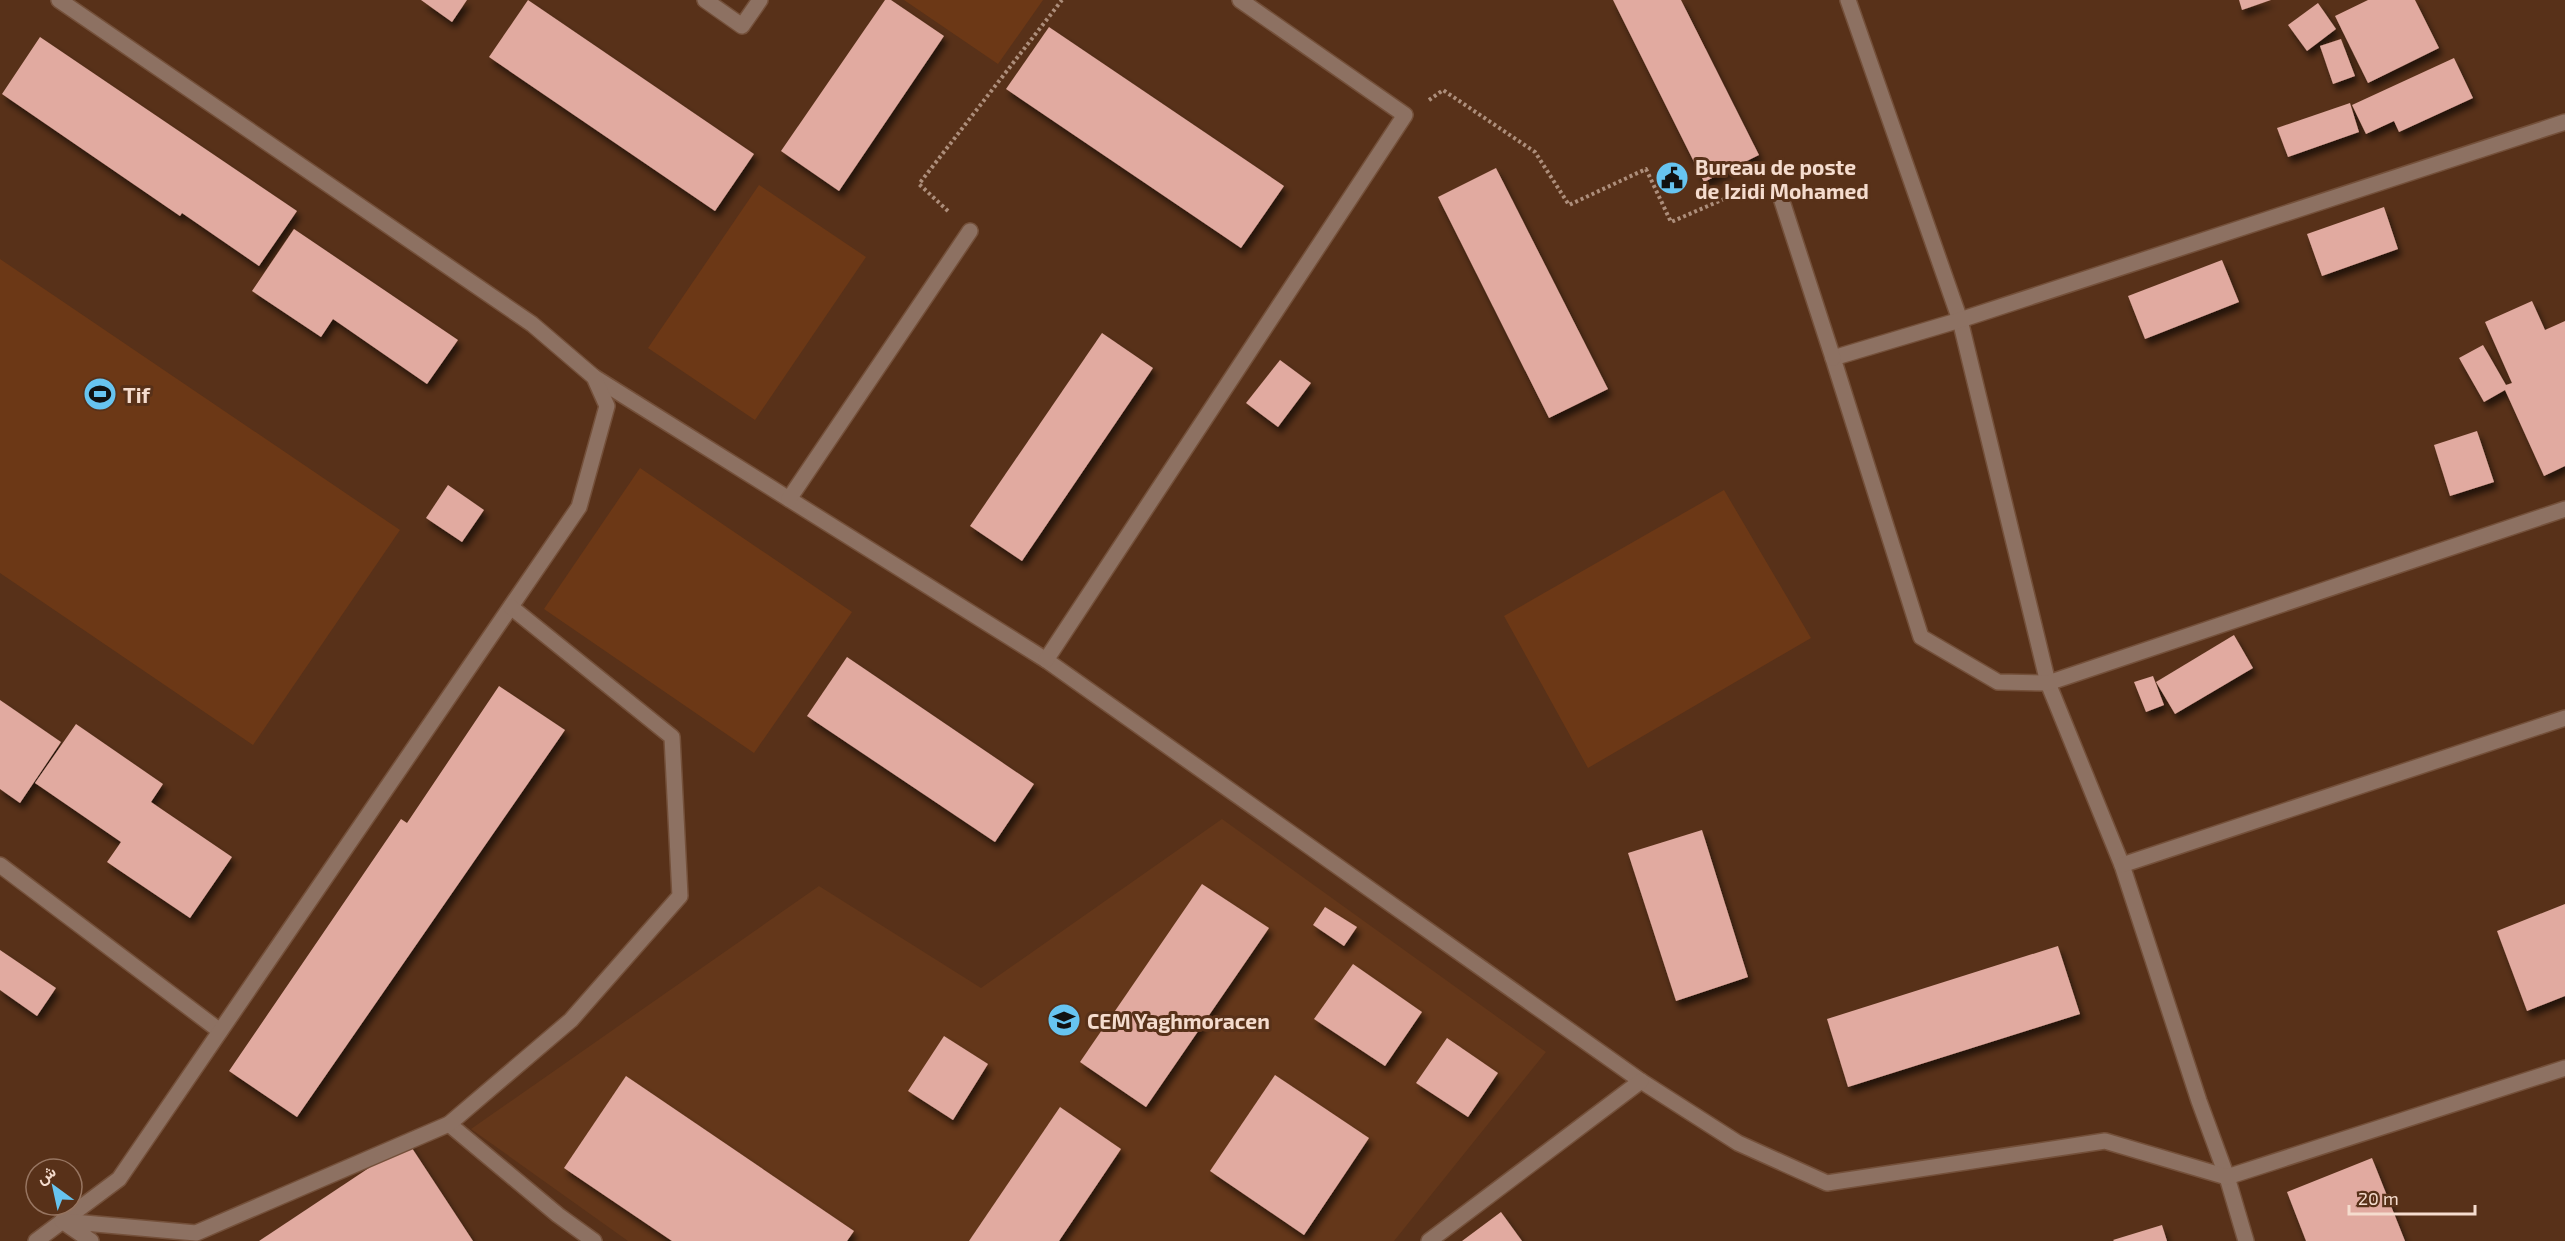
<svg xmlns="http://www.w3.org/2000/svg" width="2565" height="1241" font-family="'Exo 2',Vazirmatn,sans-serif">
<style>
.built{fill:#64371a}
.green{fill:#6c3816}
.building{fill:#e1aaa0;filter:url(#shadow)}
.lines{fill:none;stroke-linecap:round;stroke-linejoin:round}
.minor-casing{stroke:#74503a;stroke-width:18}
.path{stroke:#ad8e7b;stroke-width:4;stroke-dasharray:3 3;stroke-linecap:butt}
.minor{stroke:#8d7162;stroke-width:15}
.labels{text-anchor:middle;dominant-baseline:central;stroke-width:6;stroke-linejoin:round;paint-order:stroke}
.poi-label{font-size:21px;font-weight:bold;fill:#f5dcce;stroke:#583119;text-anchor:start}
</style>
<defs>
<filter id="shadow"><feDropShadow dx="3.5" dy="6" stdDeviation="3" flood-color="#0009"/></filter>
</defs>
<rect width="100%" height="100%" fill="#583119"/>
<path class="built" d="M1222,819L1546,1052L1394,1241H628L471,1129L819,886L981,988Z"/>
<g class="green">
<path d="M904,0H1043L998,64Z"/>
<path d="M759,185L866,257L755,420L648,348Z"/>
<path d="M0,259L400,530L253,745L0,573Z"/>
<path d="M640,468L852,612L754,753L544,609Z"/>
<path d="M1724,490L1811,638L1588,768L1504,616Z"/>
</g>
<g class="building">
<path d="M421,0H467L452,22Z"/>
<path d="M528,0L754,154L715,211L489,57Z"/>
<path d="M885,0H891L944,36L839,191L781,151Z"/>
<path d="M1613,0H1681L1759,155L1704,182Z"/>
<path d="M2239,0H2271L2242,10Z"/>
<path d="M2368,0H2415L2439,48L2368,83L2335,16Z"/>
<path d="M2318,3L2336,29L2307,51L2288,25Z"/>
<path d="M1049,27L1284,186L1241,248L1006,89Z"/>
<path d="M40,37L297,211L259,266L182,213L180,216L2,94Z"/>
<path d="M2341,39L2355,76L2333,84L2320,46Z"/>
<path d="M2454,58L2473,98L2399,132L2394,121L2366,134L2352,105Z"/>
<path d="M2350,103L2359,132L2288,157L2277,128Z"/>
<path d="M1496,168L1608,389L1549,418L1438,197Z"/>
<path d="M2384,207L2398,249L2322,276L2307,234Z"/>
<path d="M294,229L458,340L427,384L333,319L321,337L252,291Z"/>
<path d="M2222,260L2239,302L2145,339L2128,296Z"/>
<path d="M2532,301L2545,330L2565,321V466L2544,476L2505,390L2484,402L2459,358L2483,345L2506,385L2512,383L2485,322Z"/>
<path d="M1102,333L1153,368L1022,561L970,526Z"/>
<path d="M1280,360L1311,383L1278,427L1246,403Z"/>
<path d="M2477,431L2494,482L2450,496L2434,445Z"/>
<path d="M448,485L484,510L462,542L426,518Z"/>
<path d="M2234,635L2253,668L2175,714L2156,682Z"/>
<path d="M847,657L1034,784L995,842L807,716Z"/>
<path d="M2153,676L2164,705L2146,712L2134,682Z"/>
<path d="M499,686L565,730L297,1117L229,1071L401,819L407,823Z"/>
<path d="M0,700L61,742L20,803L0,789Z"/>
<path d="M76,724L163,784L151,802L232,857L190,918L107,862L121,842L35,783Z"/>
<path d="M1702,830L1748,977L1676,1001L1628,853Z"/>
<path d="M1202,884L1269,928L1146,1107L1080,1062Z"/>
<path d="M2565,904V996L2527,1011L2497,931Z"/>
<path d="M1325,907L1357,927L1344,946L1313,925Z"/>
<path d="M2058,946L2080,1014L1848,1087L1827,1019Z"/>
<path d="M0,950L56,988L37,1016L0,990Z"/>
<path d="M1353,964L1422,1012L1385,1066L1314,1019Z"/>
<path d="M944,1036L988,1064L953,1120L908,1091Z"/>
<path d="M1447,1038L1498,1073L1468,1117L1416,1083Z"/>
<path d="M1275,1075L1369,1138L1304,1235L1210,1171Z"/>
<path d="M626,1076L854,1231L847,1241H672L564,1168Z"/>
<path d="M1060,1107L1121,1149L1059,1241H969Z"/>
<path d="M408,1142L473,1241H259Z"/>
<path d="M2372,1158L2405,1241H2306L2287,1192Z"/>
<path d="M1501,1212L1522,1241H1462Z"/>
<path d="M2162,1225L2167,1241H2114L2113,1240Z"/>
</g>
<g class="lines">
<g class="minor-casing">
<g id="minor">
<path d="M705,0L742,26L760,0"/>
<path d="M1848,0L1960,320L2048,683L2122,865L2199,1101L2227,1177L2246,1241"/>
<path d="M2565,122L1960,320L1833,358L1921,637L1998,682L2048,683L2565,509"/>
<path d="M1781,198L1833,358"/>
<path d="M594,377L1046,660L1641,1081L1738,1143L1827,1183L2105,1141L2227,1177L2565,1068"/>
<path d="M789,499L970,231"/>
<path d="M1046,660L1405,115L1240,0"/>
<path d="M0,865L220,1031"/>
<path d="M2122,865L2565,718"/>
<path d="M449,1124L558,1215L594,1241"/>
<path d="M36,1241L119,1179L579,507L607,406L594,377L532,324L59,0"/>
<path d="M91,1241L62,1221L196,1233L449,1124L571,1020L680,896L672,737L511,607"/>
<path d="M1429,1241L1641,1081"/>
</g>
</g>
<g class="path">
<path d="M1429,100L1443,90L1535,152L1569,205L1646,169L1671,222L1754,186"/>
<path d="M948,211L919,184L1062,0"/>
</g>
<use href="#minor" class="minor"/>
</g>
<defs>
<g id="civic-disc" transform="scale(1.725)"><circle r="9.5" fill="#67c4f0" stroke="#583119"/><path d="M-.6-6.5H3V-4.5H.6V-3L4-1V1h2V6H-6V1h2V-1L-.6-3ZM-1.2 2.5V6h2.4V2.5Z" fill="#111"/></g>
<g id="stadium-disc" transform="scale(1.725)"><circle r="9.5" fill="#67c4f0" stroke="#583119"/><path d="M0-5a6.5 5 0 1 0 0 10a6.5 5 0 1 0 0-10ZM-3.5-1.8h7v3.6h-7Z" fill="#111"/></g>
<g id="school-disc" transform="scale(1.725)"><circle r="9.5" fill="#67c4f0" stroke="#583119"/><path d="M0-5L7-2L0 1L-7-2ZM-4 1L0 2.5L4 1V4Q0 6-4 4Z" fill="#111"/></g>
</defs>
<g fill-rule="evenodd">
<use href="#civic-disc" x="1672" y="178"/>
<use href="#stadium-disc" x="100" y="394"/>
<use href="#school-disc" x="1064" y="1020"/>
</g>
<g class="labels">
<g class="poi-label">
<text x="1695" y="166">Bureau de poste<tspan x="1695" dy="24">de Izidi Mohamed</tspan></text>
<text x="123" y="394">Tif</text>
<text x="1087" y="1020">CEM Yaghmoracen</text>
</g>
</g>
<g transform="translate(54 1187) rotate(327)"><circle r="28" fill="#583119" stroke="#977561" stroke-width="1.5"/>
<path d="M0-4.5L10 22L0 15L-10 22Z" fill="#67c4f0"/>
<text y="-9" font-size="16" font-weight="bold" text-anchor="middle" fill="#f5dcce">ش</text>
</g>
<path d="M2349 1205v9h126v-9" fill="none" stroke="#f5dcce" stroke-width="3"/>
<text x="2358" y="1205" font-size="18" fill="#f5dcce" stroke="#583119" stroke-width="4.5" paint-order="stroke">20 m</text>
</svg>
